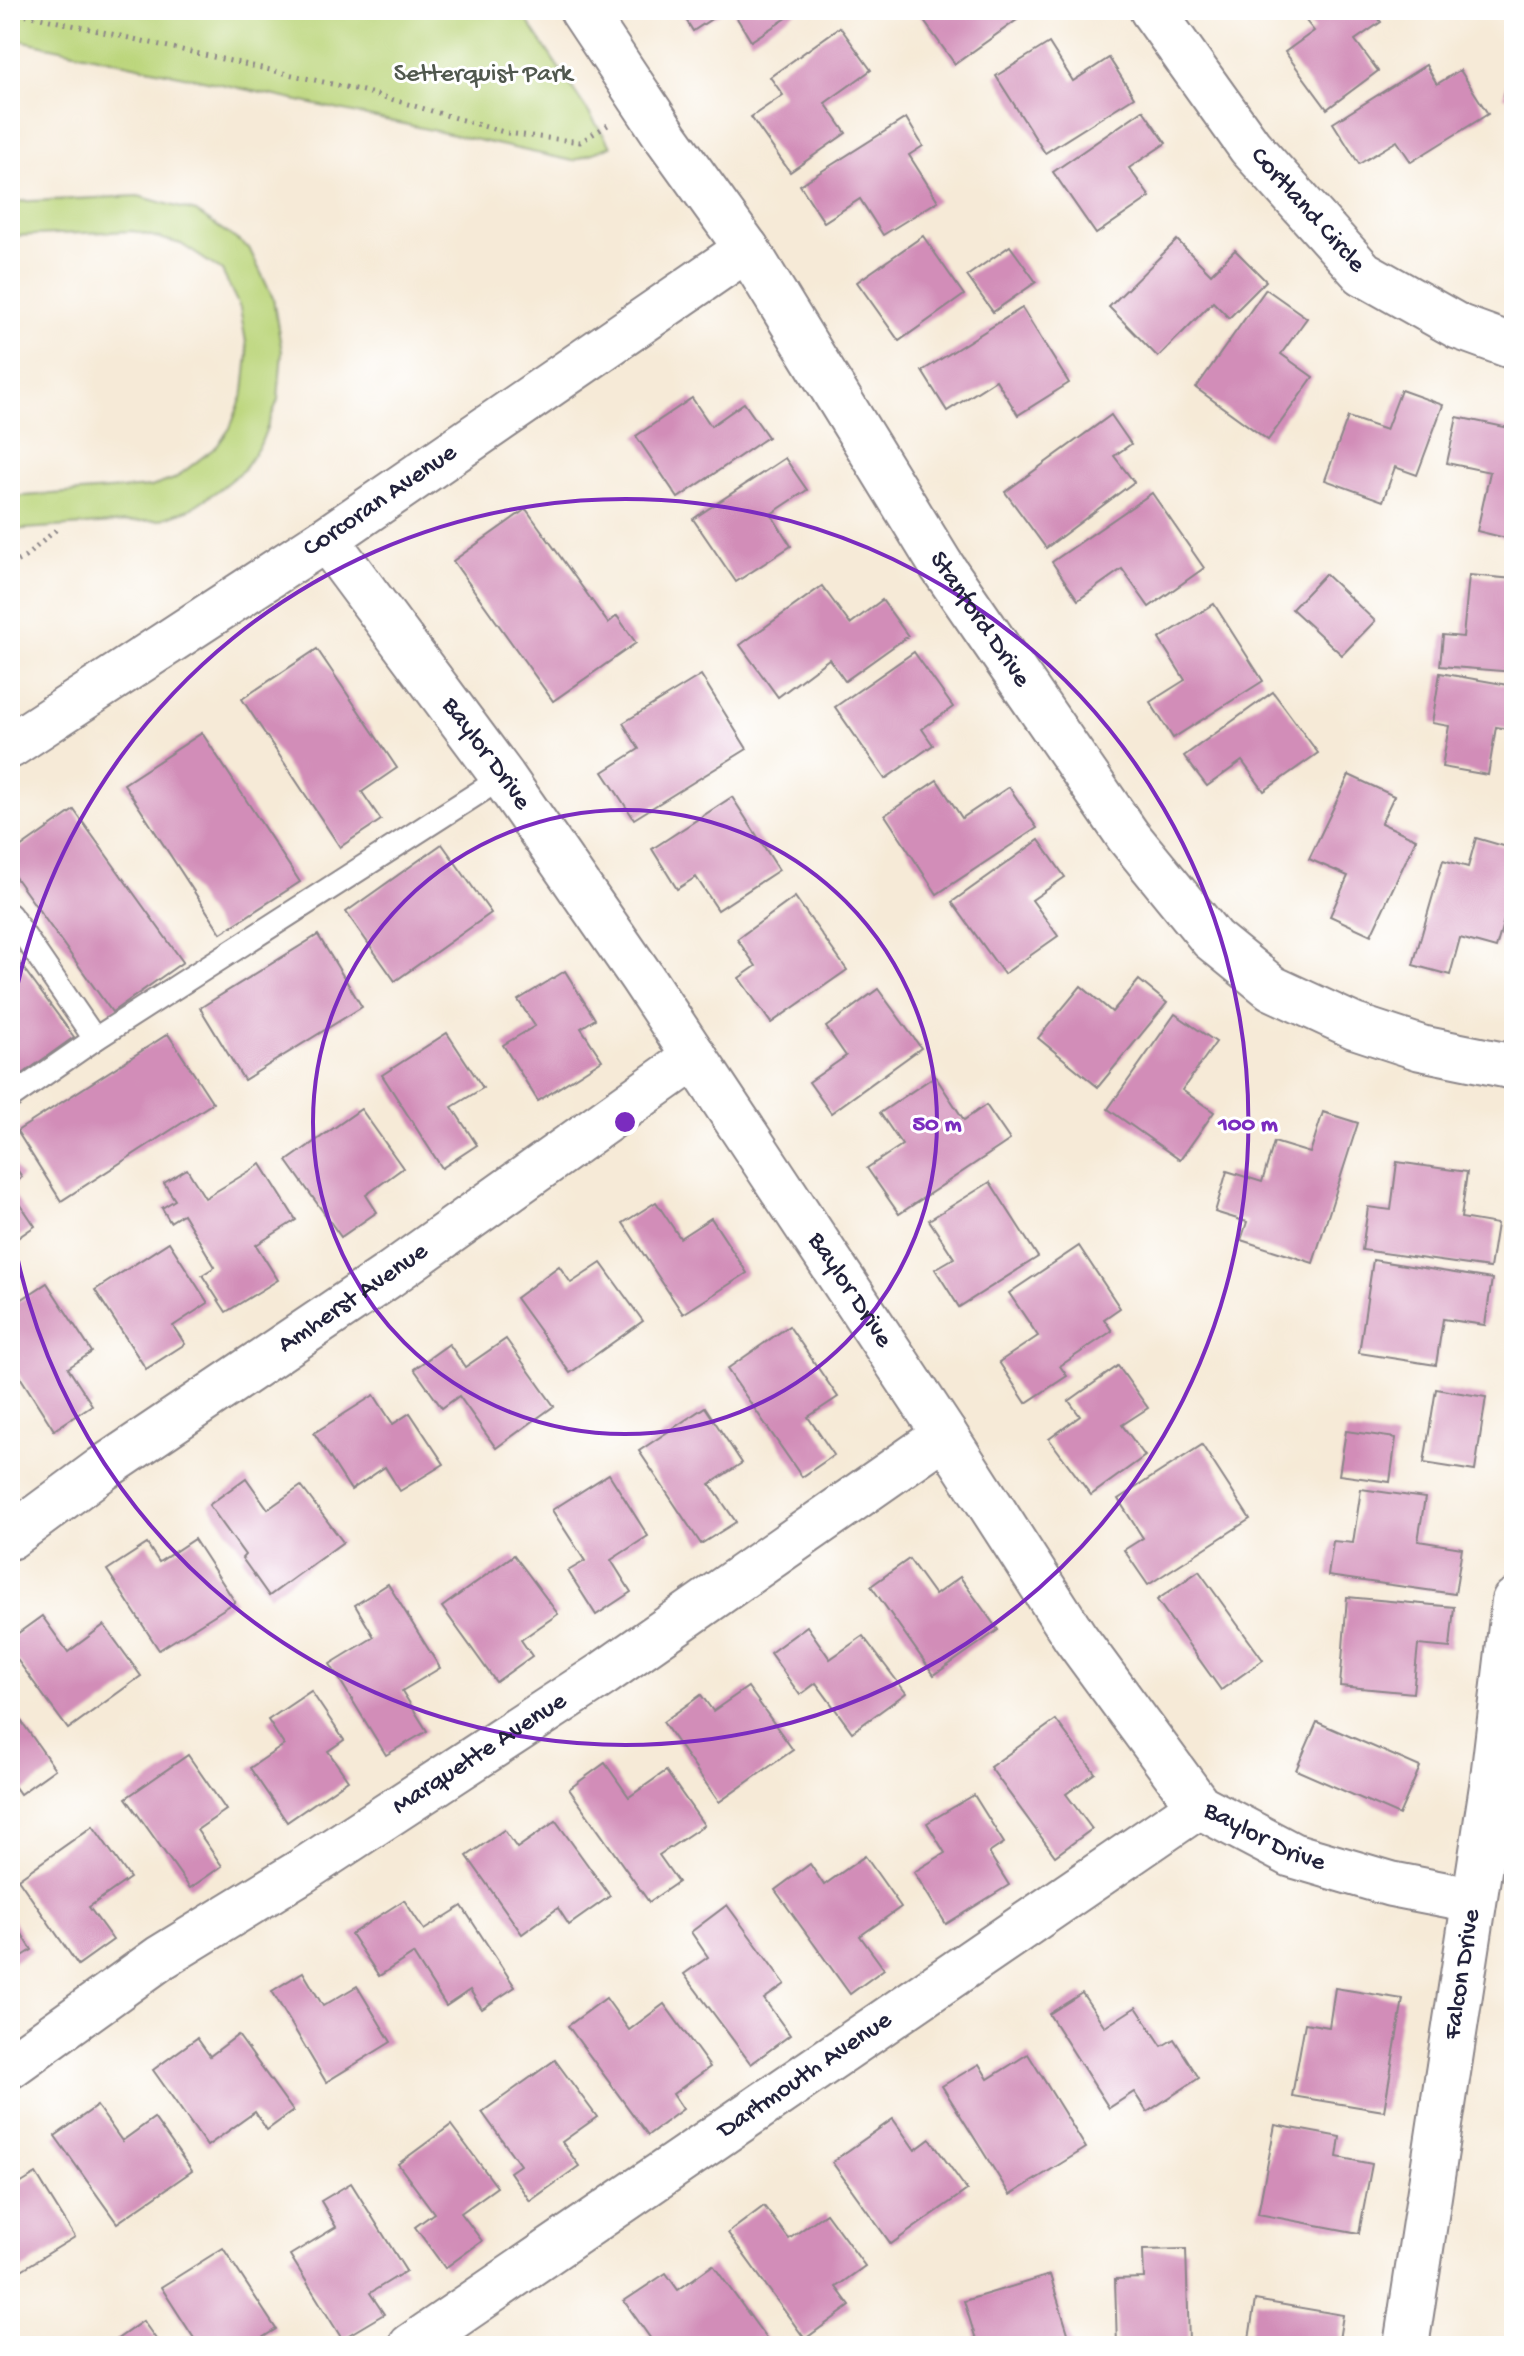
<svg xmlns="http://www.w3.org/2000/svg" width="1524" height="2356" font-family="'Gochi Hand',sans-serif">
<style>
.green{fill:#bbd57a;stroke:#6e7c5a;stroke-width:2}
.building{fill:#d28db8}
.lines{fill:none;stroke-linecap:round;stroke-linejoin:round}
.lane-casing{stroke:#8c8689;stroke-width:26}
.street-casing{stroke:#8c8689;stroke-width:48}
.path{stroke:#8c8689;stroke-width:5;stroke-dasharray:2 6;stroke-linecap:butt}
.lane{stroke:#fff;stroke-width:22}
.street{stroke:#fff;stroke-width:44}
.ring{fill:none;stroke:#7b2cbf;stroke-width:4}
.labels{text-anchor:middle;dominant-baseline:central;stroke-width:6;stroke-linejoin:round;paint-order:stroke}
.park-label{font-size:26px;fill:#50584e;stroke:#fff}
.street-label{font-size:26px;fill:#22223b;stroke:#fff}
.centre{fill:#7b2cbf;stroke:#fff;stroke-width:4}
.ring-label{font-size:24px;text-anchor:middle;font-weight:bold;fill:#7b2cbf;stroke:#fff;stroke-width:6;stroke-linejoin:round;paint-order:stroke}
</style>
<rect width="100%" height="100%" fill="#fff"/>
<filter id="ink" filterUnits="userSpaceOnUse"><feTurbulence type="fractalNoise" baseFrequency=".0125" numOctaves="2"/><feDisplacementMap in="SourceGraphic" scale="16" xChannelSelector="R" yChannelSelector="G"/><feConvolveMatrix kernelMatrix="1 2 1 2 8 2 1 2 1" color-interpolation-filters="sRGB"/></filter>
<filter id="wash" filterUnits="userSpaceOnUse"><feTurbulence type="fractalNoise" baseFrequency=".006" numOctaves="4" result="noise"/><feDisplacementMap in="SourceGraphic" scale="32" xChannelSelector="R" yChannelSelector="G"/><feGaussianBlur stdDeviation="1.8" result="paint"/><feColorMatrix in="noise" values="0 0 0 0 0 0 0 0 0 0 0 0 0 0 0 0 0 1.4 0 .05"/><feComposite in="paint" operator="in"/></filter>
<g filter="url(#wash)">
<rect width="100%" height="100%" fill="#f6ead7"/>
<g class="green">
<path d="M10,10H520L611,146L573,161L10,38Z"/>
<path d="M138,196L196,212L249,248L273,298L282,352L278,400L260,445L243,470L217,491L190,509L159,520L10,530V497L151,487L174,479L217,446L230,428L244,392L248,354L240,308L222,271L181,244L133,231L10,236V202Z"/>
</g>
<g id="blocks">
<g class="building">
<path d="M680,10H725L693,31Z"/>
<path d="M732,10H799L751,41Z"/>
<path d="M916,10H1031L955,64Z"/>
<path d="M1310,10H1372L1381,22L1355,40L1378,71L1327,109L1285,52L1314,31L1302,16Z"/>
<path d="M840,27L871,70L825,103L846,133L790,172L751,117L783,95L770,77Z"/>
<path d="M1512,42H1514V98L1504,97Z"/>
<path d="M1049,43L1073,81L1109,58L1134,97L1045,153L996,76Z"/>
<path d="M1426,65L1437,84L1460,70L1488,114L1411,162L1397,141L1359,164L1333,123Z"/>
<path d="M1143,110L1166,143L1129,168L1150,197L1096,234L1053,172Z"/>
<path d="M906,118L923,146L909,155L938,201L883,235L860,199L824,222L800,185Z"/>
<path d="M1512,223L1514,224V282L1506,281Z"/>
<path d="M923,236L964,295L899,341L857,282Z"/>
<path d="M1177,240L1211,274L1235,250L1266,281L1229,318L1213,302L1158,357L1109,307Z"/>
<path d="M1010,246L1036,282L993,312L967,276Z"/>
<path d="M1266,289L1307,318L1281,354L1313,377L1268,440L1196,388Z"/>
<path d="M1022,308L1069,383L1018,415L996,380L947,411L922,371Z"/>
<path d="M1401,390L1443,405L1417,475L1395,467L1383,501L1325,480L1348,417L1386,430Z"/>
<path d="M692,398L711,426L744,403L768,437L678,498L636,436Z"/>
<path d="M1111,415L1131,444L1114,456L1134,482L1046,548L1005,492Z"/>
<path d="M1457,417L1514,429V540L1477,531L1490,472L1447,463Z"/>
<path d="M785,458L807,490L771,514L791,546L736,582L693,519Z"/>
<path d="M1152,493L1204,568L1149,607L1122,569L1078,600L1052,562Z"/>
<path d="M526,509L608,623L617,616L636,643L553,701L453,561Z"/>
<path d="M1325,574L1375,621L1342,655L1292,609Z"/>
<path d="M1469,575L1514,579V672L1440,666L1443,635L1463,637Z"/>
<path d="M822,586L850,624L882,600L908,636L845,681L829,659L778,697L740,645Z"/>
<path d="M1214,604L1263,681L1173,738L1150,702L1185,680L1159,639Z"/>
<path d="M317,649L397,768L362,792L381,820L340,847L242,699Z"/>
<path d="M914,652L953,707L922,729L933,745L885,779L835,707Z"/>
<path d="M1440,673L1514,686V730L1496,727L1488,775L1442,767L1449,726L1432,723Z"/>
<path d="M701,675L747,749L634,819L603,772L639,749L623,723Z"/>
<path d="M1273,692L1318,753L1264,791L1242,761L1207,786L1184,756Z"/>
<path d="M202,733L300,882L221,933L124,784Z"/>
<path d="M1349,775L1394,796L1381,823L1416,839L1371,935L1330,916L1348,876L1309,859Z"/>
<path d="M937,780L962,818L1009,787L1037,828L937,894L885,815Z"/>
<path d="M732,797L779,870L718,910L696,877L677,889L652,849Z"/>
<path d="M74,810L183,962L112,1012L10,870V855Z"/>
<path d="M1476,838L1514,849V885L1496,948L1460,938L1450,975L1413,965L1443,860L1468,867Z"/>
<path d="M1039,840L1065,877L1032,900L1058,936L1004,974L952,902Z"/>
<path d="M442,844L491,913L395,981L346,912Z"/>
<path d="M795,897L847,970L771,1023L739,978L756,966L737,939Z"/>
<path d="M318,935L362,1007L244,1080L200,1008Z"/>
<path d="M10,950L74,1037L10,1083Z"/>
<path d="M565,971L595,1019L581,1028L602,1060L538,1101L503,1045L535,1026L518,1000Z"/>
<path d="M1139,980L1167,1003L1098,1087L1038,1038L1081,986L1112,1012Z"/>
<path d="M878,989L921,1048L831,1113L809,1082L846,1056L826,1027Z"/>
<path d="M1175,1014L1216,1042L1182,1090L1214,1112L1180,1160L1108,1109Z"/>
<path d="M447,1033L483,1088L452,1107L477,1145L442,1168L382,1075Z"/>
<path d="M168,1034L213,1103L61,1201L17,1131Z"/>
<path d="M935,1076L964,1120L986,1105L1010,1140L899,1214L867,1168L902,1145L880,1113Z"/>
<path d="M361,1109L403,1168L366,1195L377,1212L341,1237L287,1161Z"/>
<path d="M1323,1112L1358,1123L1313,1263L1241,1240L1247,1222L1215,1212L1227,1171L1262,1182L1274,1142L1310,1153Z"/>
<path d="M10,1159L22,1177L10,1186Z"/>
<path d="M1397,1162L1467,1172L1461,1218L1497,1224L1490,1268L1362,1250L1368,1207L1391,1210Z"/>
<path d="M261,1164L296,1220L256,1245L278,1280L226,1312L202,1275L215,1267L183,1214L170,1222L162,1208L175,1200L164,1183L187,1169L205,1198Z"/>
<path d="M990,1182L1038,1257L959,1307L935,1269L954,1258L929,1220Z"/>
<path d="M10,1189L35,1226L10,1243Z"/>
<path d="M656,1202L680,1238L711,1218L747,1273L683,1314L623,1223Z"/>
<path d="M169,1242L208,1303L173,1326L185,1344L146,1369L95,1290Z"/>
<path d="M1079,1246L1120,1308L1104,1319L1112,1331L1060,1366L1067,1376L1026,1403L999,1362L1038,1336L1009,1293Z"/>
<path d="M1373,1260L1492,1279L1485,1325L1443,1319L1436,1365L1359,1353Z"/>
<path d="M601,1263L643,1321L570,1373L516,1298L559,1266L571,1283Z"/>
<path d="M47,1283L92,1352L68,1368L92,1405L54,1430L10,1361V1307Z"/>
<path d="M789,1326L838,1397L808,1417L834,1455L802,1477L727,1369Z"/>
<path d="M506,1339L554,1406L496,1448L459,1396L442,1408L414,1369L449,1344L465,1367Z"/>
<path d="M1118,1366L1148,1408L1122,1425L1145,1456L1091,1495L1049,1439L1080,1416L1069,1401Z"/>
<path d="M1436,1389L1486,1397L1475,1471L1424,1463Z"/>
<path d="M374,1395L393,1424L410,1413L444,1464L400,1491L385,1467L351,1490L314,1433Z"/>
<path d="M705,1407L742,1463L710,1484L736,1522L701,1544L639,1451Z"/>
<path d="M1346,1431L1396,1438L1390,1482L1339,1475Z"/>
<path d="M1202,1445L1250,1519L1148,1585L1124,1550L1143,1538L1118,1499Z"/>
<path d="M609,1474L648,1536L611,1560L631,1592L596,1615L568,1571L585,1561L552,1510Z"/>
<path d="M246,1478L268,1509L301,1486L343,1542L269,1596L242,1558L245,1555L209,1505Z"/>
<path d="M1361,1489L1425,1498L1418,1541L1462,1548L1455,1594L1328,1576L1333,1541L1353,1543Z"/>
<path d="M194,1539L235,1602L159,1650L107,1570L147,1544L159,1562Z"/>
<path d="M514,1555L558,1614L521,1640L532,1656L496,1682L442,1607Z"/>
<path d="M909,1559L935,1595L960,1577L998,1630L934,1675L871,1586Z"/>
<path d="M1199,1571L1263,1660L1221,1690L1157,1600Z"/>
<path d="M388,1584L440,1668L402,1691L427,1731L386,1755L330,1664L374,1637L355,1605Z"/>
<path d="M1347,1597L1454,1607L1450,1648L1418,1645L1413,1693L1340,1686Z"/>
<path d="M42,1616L68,1652L104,1625L141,1676L68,1729L10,1650V1639Z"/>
<path d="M807,1626L830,1659L863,1636L906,1693L852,1732L816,1683L800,1695L770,1653Z"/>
<path d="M748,1687L793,1750L719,1802L663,1722L701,1695L713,1711Z"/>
<path d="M311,1691L344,1740L328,1751L348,1780L287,1822L250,1768L284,1745L268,1720Z"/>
<path d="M10,1705L55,1769L20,1794L10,1780Z"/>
<path d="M1056,1720L1095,1773L1066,1794L1092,1829L1055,1856L990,1767Z"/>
<path d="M1317,1722L1420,1767L1399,1815L1296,1770Z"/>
<path d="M188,1755L226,1810L197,1830L222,1866L190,1888L126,1798Z"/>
<path d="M605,1763L629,1797L666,1771L704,1825L659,1855L678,1882L649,1902L569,1789Z"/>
<path d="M974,1795L1004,1843L989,1853L1009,1885L946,1924L914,1872L945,1853L927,1823Z"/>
<path d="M556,1821L610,1896L569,1925L558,1908L522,1934L467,1856L504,1830L517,1848Z"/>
<path d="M93,1826L130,1878L89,1907L113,1940L78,1965L18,1879Z"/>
<path d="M865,1856L901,1907L860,1936L884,1969L850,1994L775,1890L810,1864L824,1885Z"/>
<path d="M404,1900L424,1930L462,1906L515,1987L482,2009L470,1990L446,2006L413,1954L379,1976L351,1934Z"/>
<path d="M727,1905L785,1984L764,1999L790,2035L751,2064L684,1974L708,1957L691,1932Z"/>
<path d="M10,1915L32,1950L10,1964Z"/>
<path d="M303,1972L323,2006L357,1986L391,2042L326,2082L272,1991Z"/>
<path d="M1335,1988L1403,1999L1384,2111L1292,2096L1305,2023L1329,2027Z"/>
<path d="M1082,1993L1105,2027L1136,2007L1162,2046L1174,2039L1199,2078L1147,2112L1134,2092L1109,2108L1049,2014Z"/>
<path d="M606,1998L629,2030L664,2004L710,2067L673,2094L683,2109L648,2135L568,2026Z"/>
<path d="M238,2035L293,2111L267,2130L255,2112L207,2146L153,2070L197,2038L210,2056Z"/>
<path d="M1028,2054L1086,2148L1010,2195L942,2086L979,2064L988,2079Z"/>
<path d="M555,2060L597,2117L562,2142L579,2166L530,2201L510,2172L520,2165L482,2112Z"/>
<path d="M97,2106L122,2141L154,2118L192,2171L117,2223L55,2136Z"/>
<path d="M893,2119L915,2150L930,2139L967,2190L891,2244L832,2162Z"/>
<path d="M451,2125L497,2187L461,2213L482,2241L445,2268L415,2227L434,2213L398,2164Z"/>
<path d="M1275,2125L1340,2137L1337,2157L1372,2164L1359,2233L1258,2214Z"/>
<path d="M36,2174L75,2237L10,2277V2190Z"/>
<path d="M351,2183L406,2271L370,2293L384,2314L342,2339L290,2255L336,2227L321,2201Z"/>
<path d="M764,2206L789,2239L826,2213L865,2266L836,2287L850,2306L805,2339L728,2233Z"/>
<path d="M223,2248L276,2329L249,2346H199L161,2287Z"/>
<path d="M1186,2249L1189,2341L1155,2342V2346H1117L1115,2279L1144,2278L1143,2250Z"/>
<path d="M713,2265L772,2346H656L624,2301L666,2273L678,2290Z"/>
<path d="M1050,2275L1072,2346H978L964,2301Z"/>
<path d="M1255,2300L1343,2315L1338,2346H1248Z"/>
<path d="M143,2321L161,2346H120L116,2340Z"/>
</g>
</g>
</g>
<g filter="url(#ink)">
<use href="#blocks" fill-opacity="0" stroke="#8c8689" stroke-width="2"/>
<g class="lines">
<g class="lane-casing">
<g id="lane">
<path d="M10,915L95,1039"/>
<path d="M10,1098L95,1039L503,777"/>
</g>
</g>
<g class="street-casing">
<g id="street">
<path id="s1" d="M582,10L667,138L747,249L941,565L1128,836L1212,939L1272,988L1354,1026L1421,1048L1514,1067"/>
<path id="s2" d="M1152,10L1250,147L1363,273L1459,327L1514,347"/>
<path id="s3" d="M326,539L503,777L641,976L945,1435L1075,1637L1199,1806L1292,1855L1391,1884L1473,1900"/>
<path id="s4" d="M10,746L326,539L747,249"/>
<path id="s5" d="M10,1537L102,1469L388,1276L695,1057"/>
<path id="s6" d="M10,2066L160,1958L302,1871L603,1674L945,1435"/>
<path id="s7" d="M411,2346L1199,1806"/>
<path id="s8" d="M1406,2346L1492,1786L1514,1601"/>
</g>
</g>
<g class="path">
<path d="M166,10L176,13L177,10"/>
<path d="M10,11L363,91L507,133L580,142L608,125"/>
<path d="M10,565L25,557L58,528"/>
</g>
<use href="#lane" class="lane"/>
<use href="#street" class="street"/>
</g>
</g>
<g class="ring">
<circle cx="625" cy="1122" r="312"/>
<path d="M11 1019A623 623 0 1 1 11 1225"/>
</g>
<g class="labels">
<g class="park-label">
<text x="483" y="75">Setterquist Park</text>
</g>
<g class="street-label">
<text stroke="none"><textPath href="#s2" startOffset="254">Cortland Circle</textPath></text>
<text stroke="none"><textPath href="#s4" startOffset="444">Corcoran Avenue</textPath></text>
<text stroke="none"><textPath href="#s1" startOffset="728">Stanford Drive</textPath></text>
<text stroke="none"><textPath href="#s3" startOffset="268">Baylor Drive</textPath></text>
<text stroke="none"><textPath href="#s3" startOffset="916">Baylor Drive</textPath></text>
<text stroke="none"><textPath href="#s5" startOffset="418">Amherst Avenue</textPath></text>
<text stroke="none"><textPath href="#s6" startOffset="564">Marquette Avenue</textPath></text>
<text stroke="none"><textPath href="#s3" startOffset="1612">Baylor Drive</textPath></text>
<text stroke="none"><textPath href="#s8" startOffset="376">Falcon Drive</textPath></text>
<text stroke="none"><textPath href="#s7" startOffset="478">Dartmouth Avenue</textPath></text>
</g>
</g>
<circle cx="625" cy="1122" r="12" class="centre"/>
<g class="ring-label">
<text x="937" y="1130">50 m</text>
<text x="1248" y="1130">100 m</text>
</g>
<rect width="1524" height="2356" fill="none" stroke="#fff" stroke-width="40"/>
</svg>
